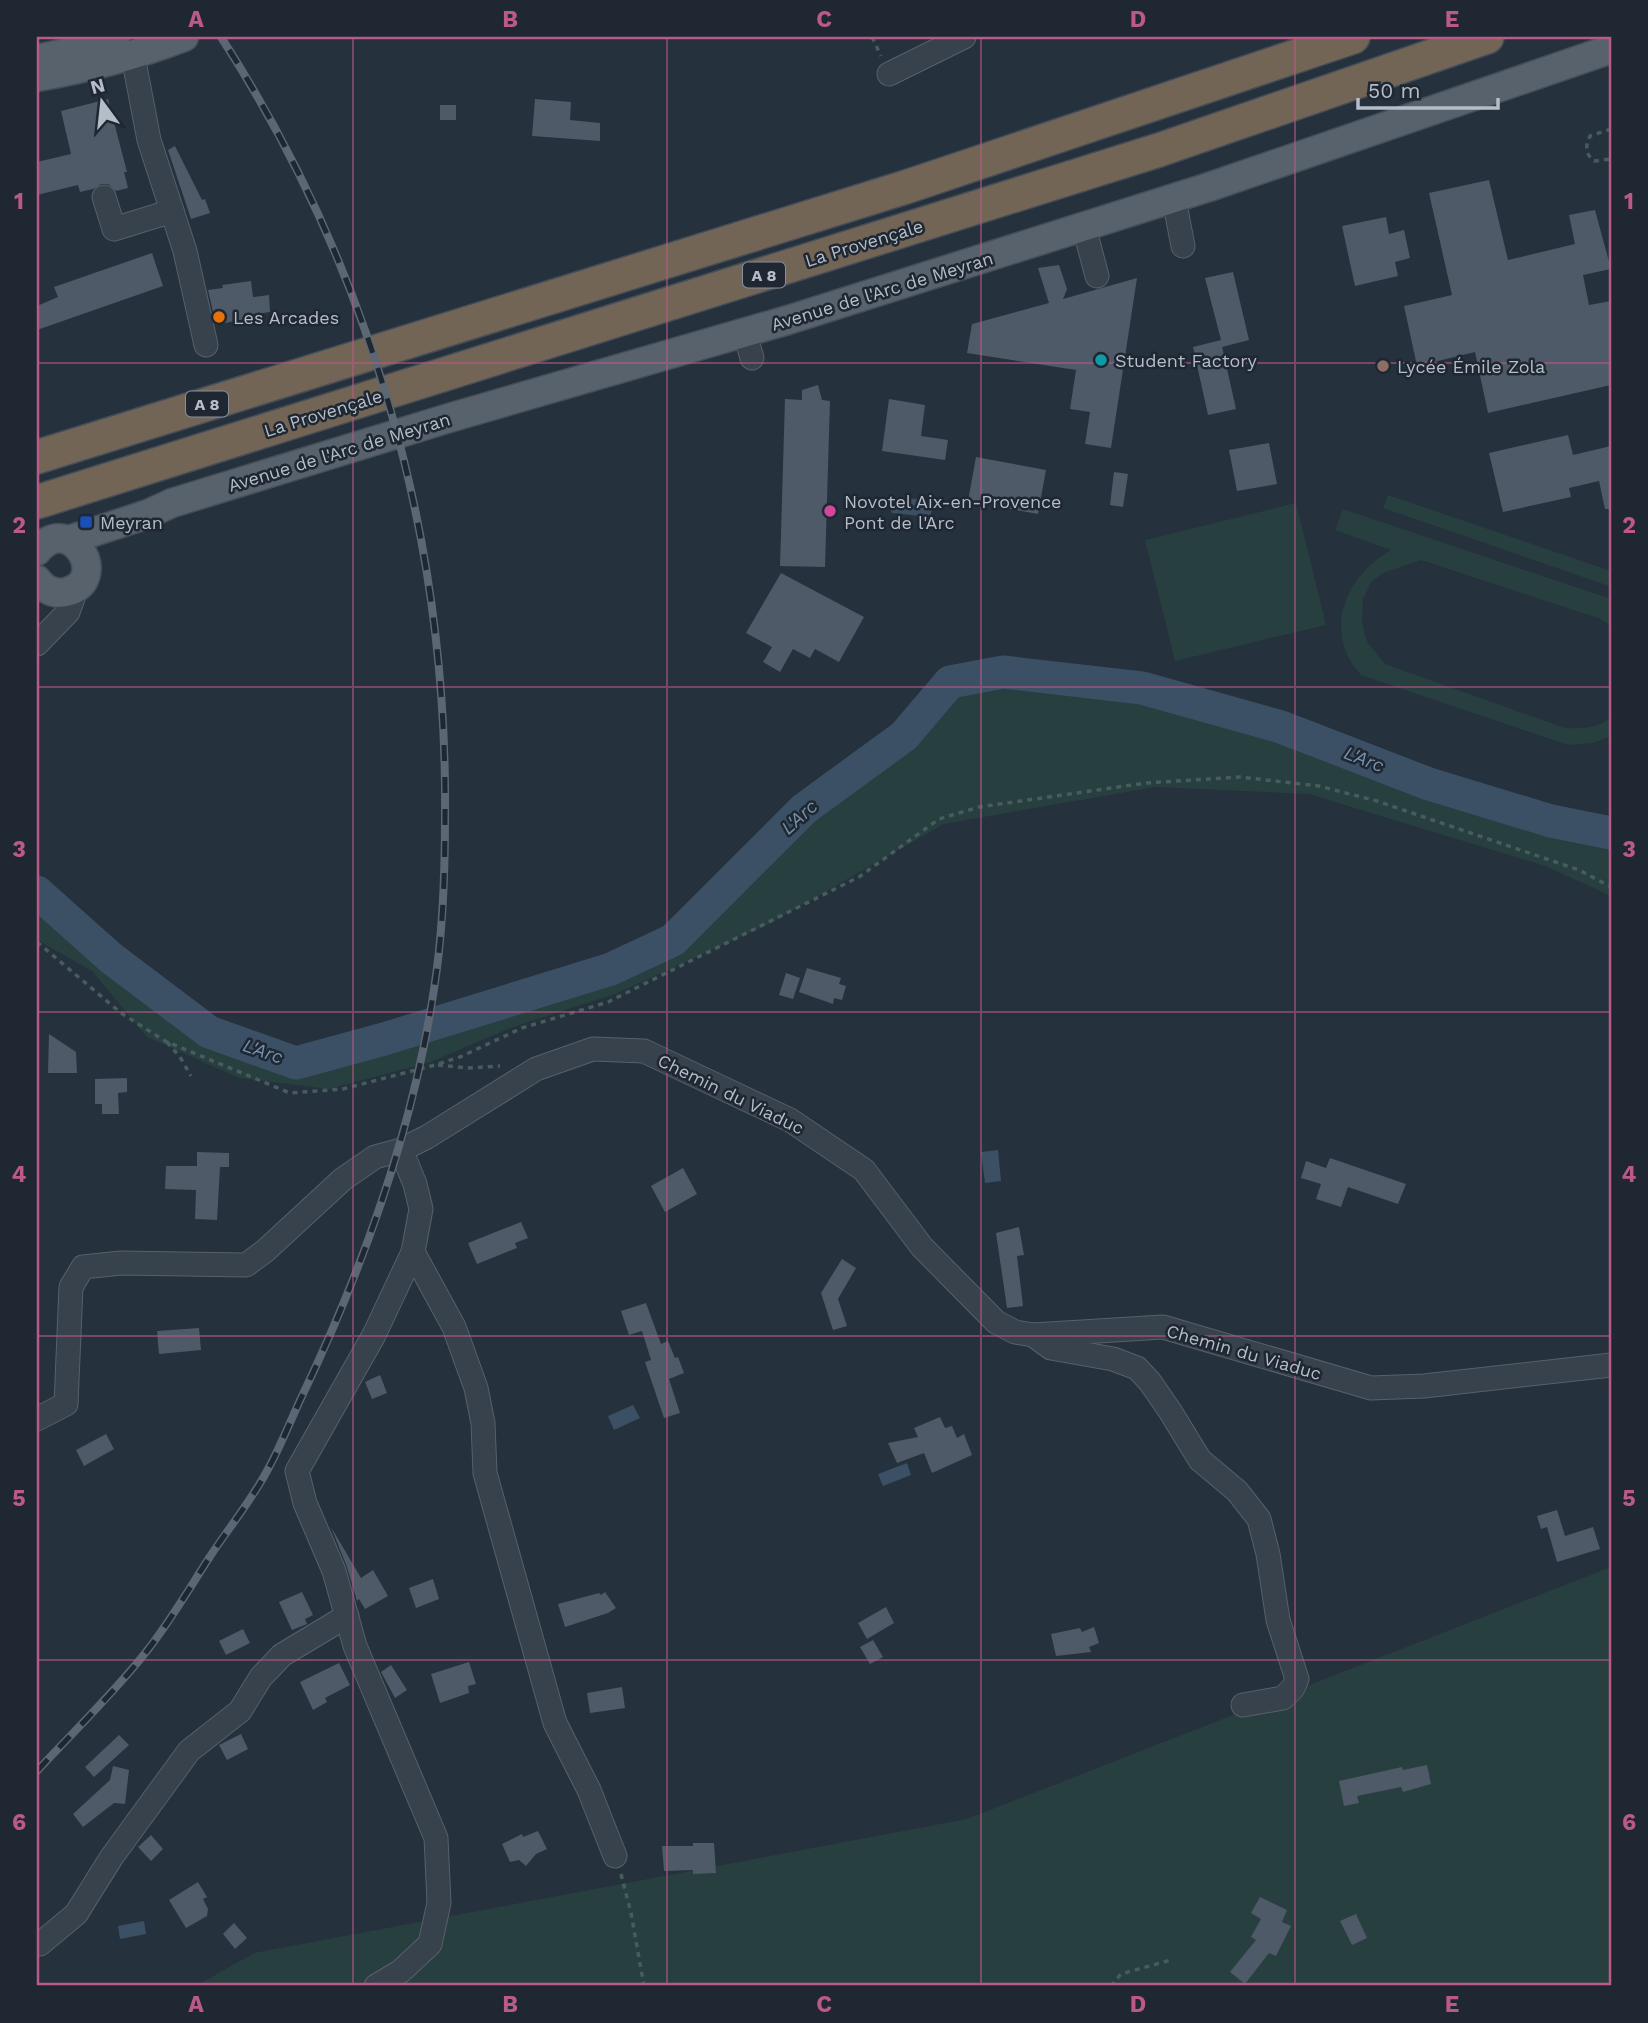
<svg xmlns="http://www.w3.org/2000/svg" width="1648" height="2023" font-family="'Work Sans',sans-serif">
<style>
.green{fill:#283f3f}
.water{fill:#3b5065}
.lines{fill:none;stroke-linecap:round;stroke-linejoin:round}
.river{stroke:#3b5065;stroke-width:33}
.building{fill:#4e5a67}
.minor-casing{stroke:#57606b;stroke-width:25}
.major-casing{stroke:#454e59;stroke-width:31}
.highway-casing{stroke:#444d58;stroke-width:36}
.path{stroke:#475c5d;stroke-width:3.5;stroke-dasharray:5 5;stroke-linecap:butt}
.minor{stroke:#38424d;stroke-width:23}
.major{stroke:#57626d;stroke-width:28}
.highway{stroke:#726556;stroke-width:33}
.rail-casing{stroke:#5b6774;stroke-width:8}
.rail{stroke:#1e2732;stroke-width:5;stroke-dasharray:16;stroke-linecap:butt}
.grid{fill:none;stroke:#bc5a87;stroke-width:2;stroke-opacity:0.55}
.food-dot{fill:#e8710a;stroke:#1e2732;stroke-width:2.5}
.culture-dot{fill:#0f9aa8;stroke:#1e2732;stroke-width:2.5}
.education-dot{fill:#8d6e63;stroke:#1e2732;stroke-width:2.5}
.hotel-dot{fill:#d1479c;stroke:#1e2732;stroke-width:2.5}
.transit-dot{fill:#1a4fb4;stroke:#1e2732;stroke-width:2.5}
.labels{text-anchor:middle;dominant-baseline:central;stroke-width:5;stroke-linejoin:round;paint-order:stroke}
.shield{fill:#1e2732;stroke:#87909b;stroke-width:2}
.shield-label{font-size:16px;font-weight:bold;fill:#b4bdc8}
.street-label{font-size:18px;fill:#b4bdc8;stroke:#1e2732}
.poi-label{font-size:18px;fill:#b4bdc8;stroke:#1e2732;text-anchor:start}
.water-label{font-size:19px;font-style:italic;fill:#7690aa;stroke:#1e2732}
.neatline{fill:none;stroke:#bc5a87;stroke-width:2.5}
.grid-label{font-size:23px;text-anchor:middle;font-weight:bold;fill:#bc5a87}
</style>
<rect width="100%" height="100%" fill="#25313d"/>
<g class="green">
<path d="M1388,495L1611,571L1609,586L1383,508Z"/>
<path d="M1296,503L1326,625L1175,661L1145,540Z"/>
<path d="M1343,509L1611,599V626L1601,619L1421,560L1383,573L1372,581L1363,599L1362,623L1367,642L1385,664L1565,728C1583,729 1596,728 1611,718V736L1593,743L1568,745L1361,675C1321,632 1346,575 1391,550L1335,530Z"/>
<path d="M1003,672L1142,688L1281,727L1429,784L1569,825L1611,833V896L1545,866L1309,794L1155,787L944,824L767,925L615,994L510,1028L431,1062L329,1089L239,1078L147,1037L92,971L37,940V892L111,958L209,1032L297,1063L384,1039L611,969L673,940L804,809L904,736L950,682Z"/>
<path d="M1611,1567V1986H196L254,1953L967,1819Z"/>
</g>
<g class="water">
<path d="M894,497L928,500V504L933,506L930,517L892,513L888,503Z"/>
<path d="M998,1150L1001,1181L985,1183L981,1152Z"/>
<path d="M633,1405L640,1418L614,1430L608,1416Z"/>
<path d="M907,1463L911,1475L883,1486L878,1474Z"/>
<path d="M144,1921L146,1934L120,1939L118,1926Z"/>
</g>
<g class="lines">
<path class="river" d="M37,892L111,958L209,1032L296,1063L384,1039L611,969L673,940L804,809L904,736L950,682L1003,672L1142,688L1281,727L1429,784L1551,821L1611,833"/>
</g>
<g class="building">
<path d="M108,99L127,172H124L128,188L116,191L108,184H101L93,189L80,192L78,185L37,195V162L71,154L61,111Z"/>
<path d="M535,99L571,102L570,120L600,123V141L532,136Z"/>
<rect x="440" y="105" width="16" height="15"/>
<path d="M175,146L202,200L205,199L210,213L191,219L168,150Z"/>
<path d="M1489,180L1508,260L1575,244L1569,215L1595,210L1611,269L1583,275L1589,305L1611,301V385L1488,413L1475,352L1417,366L1404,306L1452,295L1429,193Z"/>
<path d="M1386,217L1389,234L1404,230L1410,258L1395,262L1398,276L1355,286L1342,226Z"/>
<path d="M152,253L163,286L37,330V306L58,297L54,287Z"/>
<path d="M1059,265L1067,289L1063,299L1137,278L1111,448L1085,444L1090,412L1070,409L1076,370L967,353L972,324L1049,303L1038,268Z"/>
<path d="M1233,272L1249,340L1222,347L1221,342L1236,409L1208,415L1193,347L1221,340L1205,278Z"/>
<path d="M251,281L253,297L269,295L270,312L248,315L249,318L216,325L208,290L223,288L222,285Z"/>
<path d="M818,385L822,400L830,401L825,567L780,566L785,399L802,400V390Z"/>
<path d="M889,399L925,405L921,436L948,440L945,460L882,451Z"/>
<path d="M1568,435L1573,455L1611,446V509H1605L1599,481L1569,488L1571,497L1503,512L1489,453Z"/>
<path d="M1269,443L1277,484L1237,491L1229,450Z"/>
<path d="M976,457L1046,470L1038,514L968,501Z"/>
<path d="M1114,472L1128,474L1123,507L1110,505Z"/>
<path d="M781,573L864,617L839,662L815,649L810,658L793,649L780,672L763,662L772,647L746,633Z"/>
<path d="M807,968L841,978L839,984L846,986L842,1000L834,998L833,1004L799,992Z"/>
<path d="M786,973L800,978L793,999L779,995Z"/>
<path d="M49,1034L76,1052L77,1073H48Z"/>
<path d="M127,1078V1092L118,1093L119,1114H102V1104H95V1079Z"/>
<path d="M197,1152L229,1153V1167H220L217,1220L195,1219L196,1190L165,1189L166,1166H197Z"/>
<path d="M1330,1158L1406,1184L1398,1204L1348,1187L1341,1207L1316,1199L1321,1184L1301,1178L1306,1161L1326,1168Z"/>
<path d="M683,1168L697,1194L665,1212L651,1186Z"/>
<path d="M521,1222L528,1238L515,1243L517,1248L477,1264L468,1243Z"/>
<path d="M1019,1227L1024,1255L1017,1256L1023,1306L1007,1308L996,1233Z"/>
<path d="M842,1259L856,1268L838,1299L847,1326L833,1330L821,1293Z"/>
<path d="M646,1303L661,1344L668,1341L675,1358L678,1357L684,1373L669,1379L680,1413L664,1418L645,1362L651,1360L642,1331L629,1335L621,1311Z"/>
<path d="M199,1328L201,1350L159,1354L157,1331Z"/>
<path d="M380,1375L387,1393L372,1399L365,1382Z"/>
<path d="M940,1417L945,1428L952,1426L957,1438L964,1434L972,1455L932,1473L924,1453L897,1463L888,1443L918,1437L914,1428Z"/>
<path d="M106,1434L114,1449L84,1466L76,1450Z"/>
<path d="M1557,1510L1565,1536L1593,1527L1600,1549L1557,1562L1547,1527L1541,1529L1537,1516Z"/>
<path d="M331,1527L361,1578L373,1570L388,1596L365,1609L359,1599L357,1601L347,1567Z"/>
<path d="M433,1579L439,1599L416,1608L409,1588Z"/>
<path d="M302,1592L313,1615L305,1619L307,1624L292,1630L279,1602Z"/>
<path d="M605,1592L616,1608L608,1613L565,1627L558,1604L599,1593L601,1595Z"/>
<path d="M886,1607L894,1623L867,1639L858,1623Z"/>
<path d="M1094,1627L1099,1643L1089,1647L1091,1652L1056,1656L1051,1634L1080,1628L1082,1632Z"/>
<path d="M243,1629L250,1643L226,1655L219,1641Z"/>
<path d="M873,1640L883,1657L870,1664L860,1647Z"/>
<path d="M469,1662L476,1684L468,1686L469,1693L440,1703L431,1674Z"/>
<path d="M339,1663L350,1685L325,1698L327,1702L313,1710L300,1682Z"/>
<path d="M391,1665L407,1690L395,1698L381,1672Z"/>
<path d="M622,1687L625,1708L590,1713L587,1693Z"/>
<path d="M241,1734L248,1749L227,1760L219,1745Z"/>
<path d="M119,1735L129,1745L94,1777L85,1767Z"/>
<path d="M1427,1765L1431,1784L1403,1792L1401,1787L1357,1796L1359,1803L1344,1806L1339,1781L1402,1767L1403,1770Z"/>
<path d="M113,1766L129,1770L125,1804L114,1803L83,1827L73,1814L110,1780Z"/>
<path d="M538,1831L547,1849L536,1854L526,1866L519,1860L510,1862L502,1844L522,1834L523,1837Z"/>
<path d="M151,1835L163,1849L151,1861L138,1847Z"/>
<path d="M693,1843H714L716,1873L693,1874V1870L664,1871L662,1846H693Z"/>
<path d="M198,1882L207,1897L203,1899L208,1909L207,1916L186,1928L169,1900Z"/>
<path d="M1260,1897L1287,1910L1282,1922L1291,1926L1276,1956L1269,1953L1245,1984L1230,1972L1256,1940L1251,1937L1261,1919L1251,1913Z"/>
<path d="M1356,1914L1367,1938L1352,1945L1340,1921Z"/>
<path d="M234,1923L247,1938L235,1949L223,1934Z"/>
</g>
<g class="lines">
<g class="minor-casing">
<g id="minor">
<path d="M125,41L133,56L149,140L185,251L206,345"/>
<path d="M889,74L964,37"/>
<path d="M104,197L114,229L172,211"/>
<path d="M1174,199L1183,246"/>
<path d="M1084,227L1097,276"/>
<path d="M745,334L752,358"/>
<path d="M37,644L68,612L77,587"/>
<path d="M401,1150L415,1184L421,1209L413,1252L454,1327L476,1388L483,1423L485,1473L555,1723L589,1790L615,1856"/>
<path d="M1033,1335L1051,1348L1113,1359L1137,1368L1150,1382L1170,1411L1200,1460L1237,1491L1259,1519L1268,1554L1278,1620L1297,1679L1293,1688L1283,1698L1243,1705"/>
<path d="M37,1419L66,1404L71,1287L83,1267L121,1263L246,1265L265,1251L343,1179L375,1157L401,1150L427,1137L536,1069L593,1049L644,1051L790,1120L864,1170L922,1247L996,1322L1015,1332L1033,1335L1163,1327L1371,1388L1424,1386L1611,1365"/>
<path d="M37,1943L40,1944L76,1914L111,1858L189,1751L240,1711L261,1677L282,1655L347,1616"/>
<path d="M376,1986L401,1971L430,1944L439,1903L436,1838L355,1646L334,1571L305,1503L297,1471L374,1335L413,1252"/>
</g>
</g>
<g class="major-casing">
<g id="major">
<path d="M38,59L70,52L116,37"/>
<path d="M37,77C90,68 134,56 184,37"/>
<path d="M69,540L148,514L172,503L449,418L788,320L1209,187L1611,49"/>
<path d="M37,551C71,510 112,581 66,592C54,595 44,589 37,580"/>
</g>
</g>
<g class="highway-casing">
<g id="highway">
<path d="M37,457L906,187L1353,37"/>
<path d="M37,502L1159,150L1487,37"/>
</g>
</g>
<g class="path">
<path d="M872,37L881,56"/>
<path d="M1611,129L1590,136C1585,147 1585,153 1594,161L1611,159"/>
<path d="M37,942L121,1013L165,1041L290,1093L343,1089L435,1065L460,1057L522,1028L608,1002L859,877L939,819L979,807L1146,783L1240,777L1319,786L1377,801L1579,870L1611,887"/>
<path d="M167,1042L180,1057L191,1076"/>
<path d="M438,1065L468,1068L500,1066"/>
<path d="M621,1874L631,1913L644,1986"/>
<path d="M1111,1986L1121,1974L1171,1960"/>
</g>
<use href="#minor" class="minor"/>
<use href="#major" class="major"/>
<use href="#highway" class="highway"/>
<g class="rail-casing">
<path id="rail" d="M37,1771C73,1732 113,1694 146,1652C169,1623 189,1589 209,1558C228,1529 251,1501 267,1471C281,1446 291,1419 303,1394C364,1266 413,1129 434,989C443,933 445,875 445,818C448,540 372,271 221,37"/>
</g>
<use href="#rail" class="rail"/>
</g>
<path class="grid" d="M353,37V1986M667,37V1986M981,37V1986M1295,37V1986M37,363H1611M37,687H1611M37,1012H1611M37,1336H1611M37,1660H1611"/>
<circle class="food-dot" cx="219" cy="317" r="7"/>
<circle class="culture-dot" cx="1101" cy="360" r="7"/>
<circle class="education-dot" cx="1383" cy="366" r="7"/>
<circle class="hotel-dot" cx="830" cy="511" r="7"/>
<rect class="transit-dot" x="79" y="515" width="14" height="14" rx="3.5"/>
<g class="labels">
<g class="shield">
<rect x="743" y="262.5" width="42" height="25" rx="5"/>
<rect x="186" y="391.5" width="42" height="25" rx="5"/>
</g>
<g class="shield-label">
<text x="764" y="275">A 8</text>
<text x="207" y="404">A 8</text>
</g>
<g class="street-label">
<text transform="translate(864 243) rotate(-17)">La Provençale</text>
<text transform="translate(882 291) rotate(-17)">Avenue de l'Arc de Meyran</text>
<text transform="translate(323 413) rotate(-17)">La Provençale</text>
<text transform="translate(339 452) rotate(-17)">Avenue de l'Arc de Meyran</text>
<text transform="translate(731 1094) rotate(26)">Chemin du Viaduc</text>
<text transform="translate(1244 1352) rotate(16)">Chemin du Viaduc</text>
</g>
<g class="poi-label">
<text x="233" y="317">Les Arcades</text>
<text x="1115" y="360">Student Factory</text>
<text x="1397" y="366">Lycée Émile Zola</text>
<text x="844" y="501">Novotel Aix-en-Provence<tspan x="844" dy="21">Pont de l'Arc</tspan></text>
<text x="100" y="522">Meyran</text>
</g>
<g class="water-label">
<text transform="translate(1364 759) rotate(21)">L'Arc</text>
<text transform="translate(799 817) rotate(-42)">L'Arc</text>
<text transform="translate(263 1051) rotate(19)">L'Arc</text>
</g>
</g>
<rect width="1648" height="2023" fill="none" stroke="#1e2732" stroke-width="77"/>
<g transform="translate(102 102) rotate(345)" stroke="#1e2732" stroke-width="5" paint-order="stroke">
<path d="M0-5L12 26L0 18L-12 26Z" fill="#b4bdc8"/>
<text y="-10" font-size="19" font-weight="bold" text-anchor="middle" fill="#b4bdc8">N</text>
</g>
<path d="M1358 98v10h140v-10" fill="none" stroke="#b4bdc8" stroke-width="3.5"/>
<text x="1368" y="98" font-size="21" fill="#b4bdc8" stroke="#1e2732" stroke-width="5" paint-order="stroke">50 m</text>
<rect x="38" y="38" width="1572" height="1946" class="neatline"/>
<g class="grid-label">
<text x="196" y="27">A</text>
<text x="510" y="27">B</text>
<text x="824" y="27">C</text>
<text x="1138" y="27">D</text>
<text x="1452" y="27">E</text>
<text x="19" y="209">1</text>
<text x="1629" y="209">1</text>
<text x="19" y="533">2</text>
<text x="1629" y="533">2</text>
<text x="19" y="857">3</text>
<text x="1629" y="857">3</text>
<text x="19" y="1182">4</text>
<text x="1629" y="1182">4</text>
<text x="19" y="1506">5</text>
<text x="1629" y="1506">5</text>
<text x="19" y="1830">6</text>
<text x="1629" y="1830">6</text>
<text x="196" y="2012">A</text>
<text x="510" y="2012">B</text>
<text x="824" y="2012">C</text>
<text x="1138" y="2012">D</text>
<text x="1452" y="2012">E</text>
</g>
</svg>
